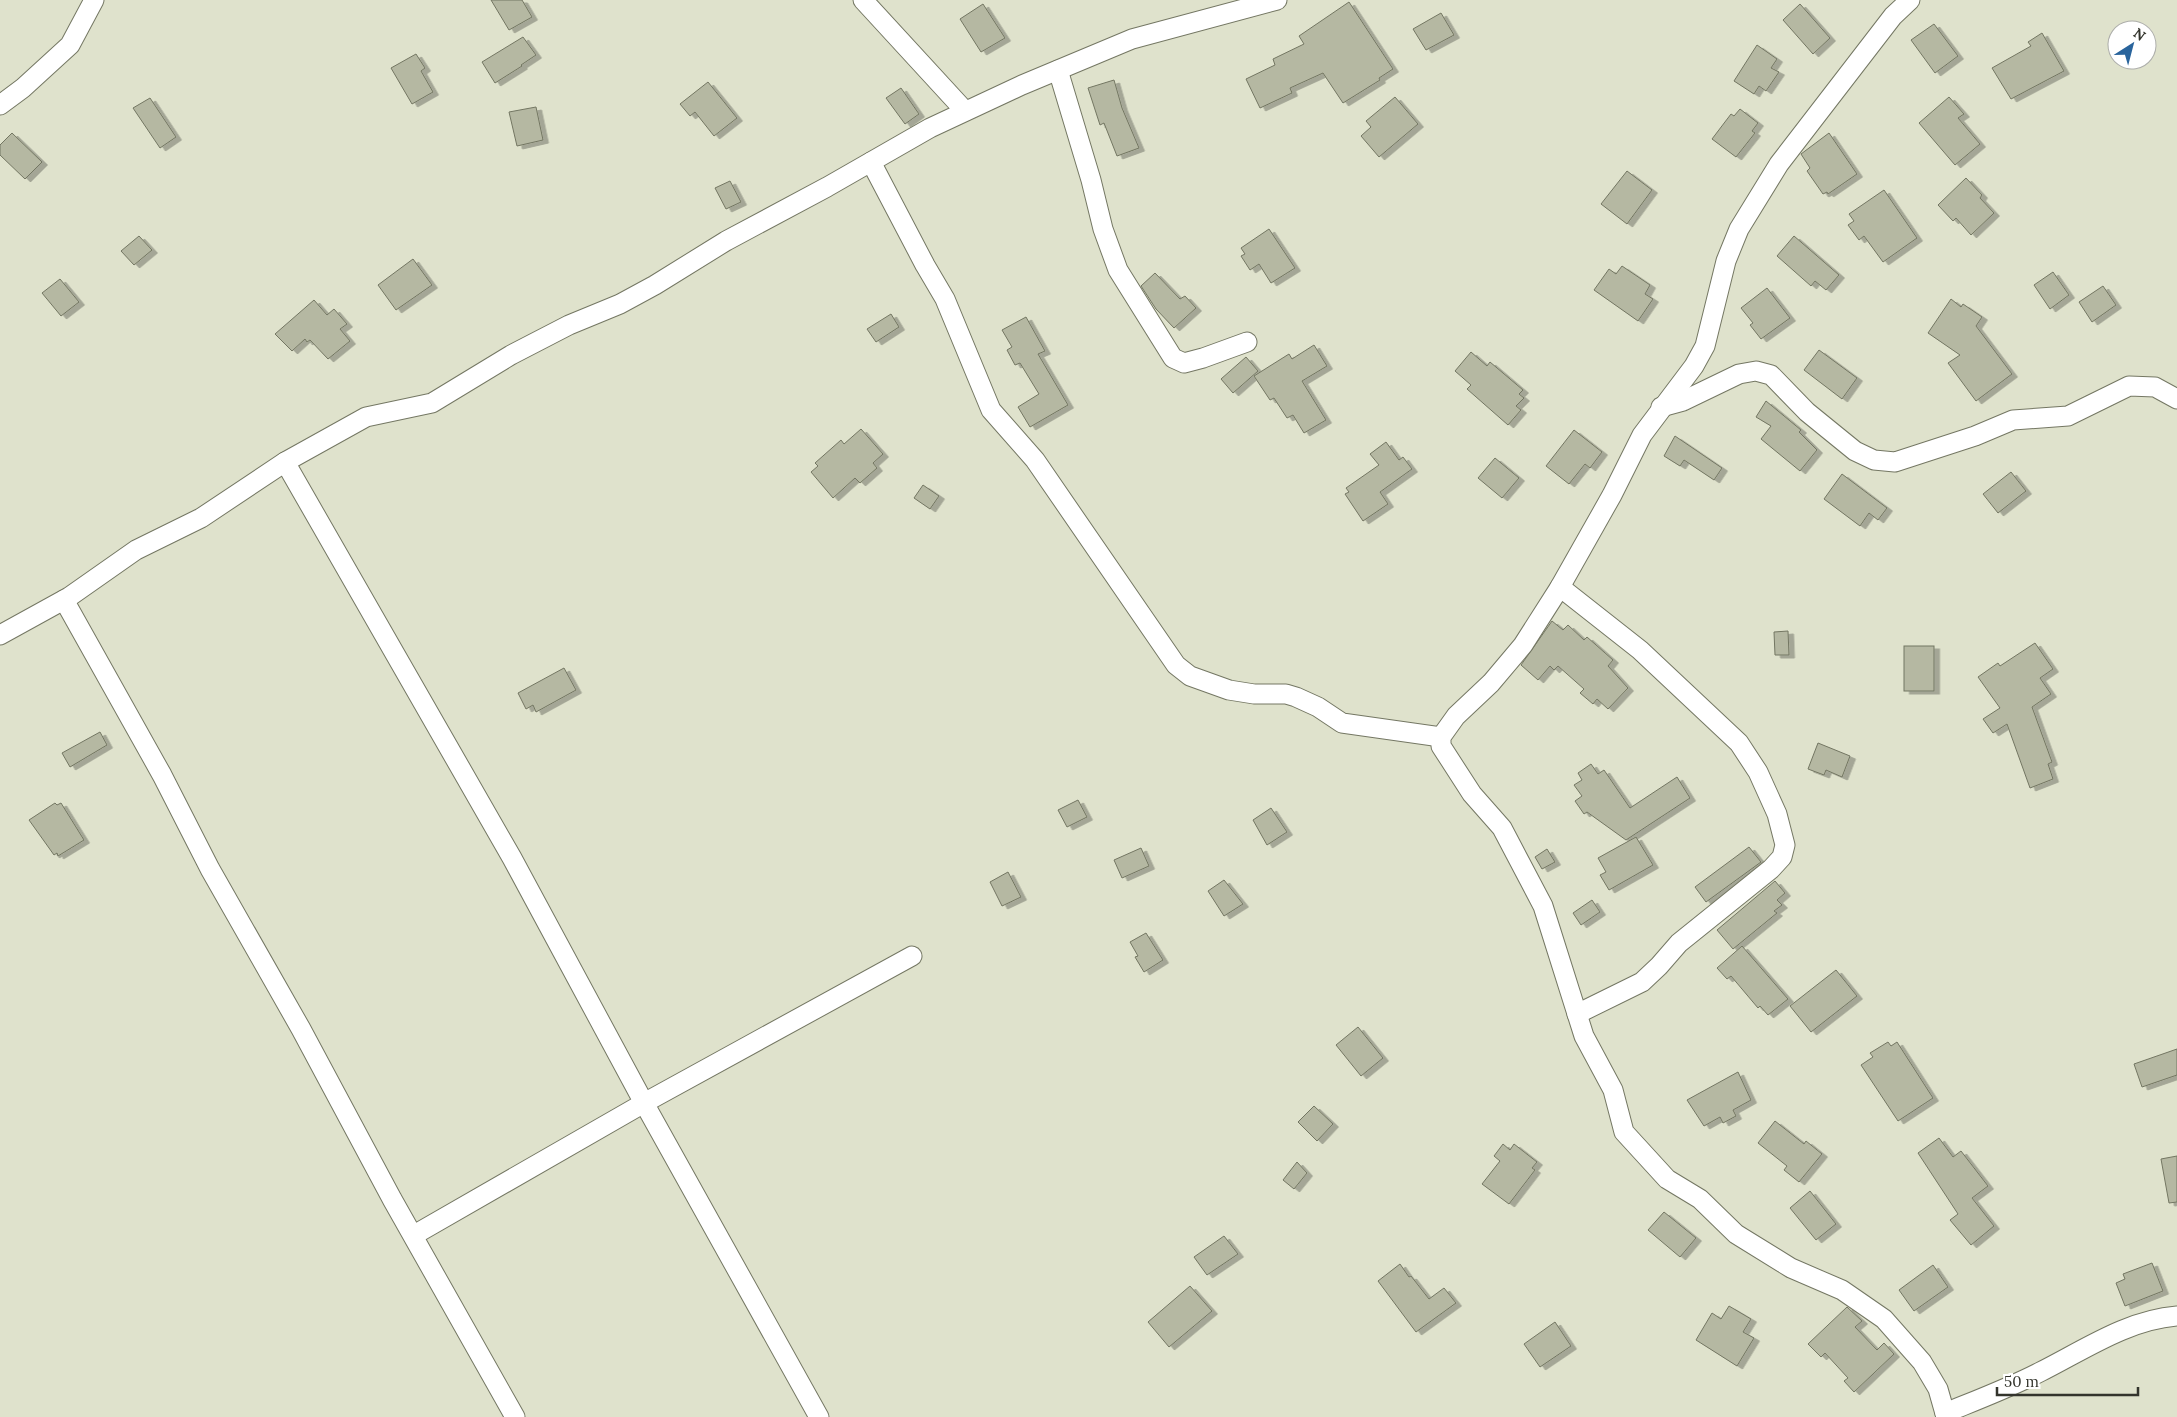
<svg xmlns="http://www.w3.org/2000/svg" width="2177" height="1417" font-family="Lora,serif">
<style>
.building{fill:#b5b8a2;stroke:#737662;filter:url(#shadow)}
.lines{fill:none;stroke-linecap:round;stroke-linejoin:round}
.street-casing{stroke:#747763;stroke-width:21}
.street{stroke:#fff;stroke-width:19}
</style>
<defs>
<filter id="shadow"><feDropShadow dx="5.5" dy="3" stdDeviation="0" flood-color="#0004"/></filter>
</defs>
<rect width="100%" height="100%" fill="#dfe2cc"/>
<g class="building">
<path d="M491,0H522L532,17L509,30Z"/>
<path d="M1349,2L1393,69L1379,78L1380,80L1343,103L1323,73L1290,88L1292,93L1260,108L1246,79L1275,65L1273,59L1304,44L1299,36Z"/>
<path d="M983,4L1005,38L981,52L960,19Z"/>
<path d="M1800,4L1830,38L1813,54L1783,20Z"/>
<path d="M1441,13L1454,35L1426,50L1413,29Z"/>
<path d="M1934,24L1958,56L1935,73L1911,40Z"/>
<path d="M2042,33L2064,71L2011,99L1992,68L2031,46L2028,42Z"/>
<path d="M523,37L536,55L521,65L522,66L495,83L482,62Z"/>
<path d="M1757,45L1777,59L1771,68L1779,72L1766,91L1759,86L1754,94L1734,81Z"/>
<path d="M416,54L425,68L421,71L433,92L412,104L391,68Z"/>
<path d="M1114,80L1122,108L1139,148L1117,156L1104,123L1100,125L1088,88Z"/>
<path d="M708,82L737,118L714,136L695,112L690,116L680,104Z"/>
<path d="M901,88L919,114L905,124L886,98Z"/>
<path d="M1395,97L1418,124L1379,157L1361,136L1371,127L1366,121Z"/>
<path d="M1949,97L1964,114L1958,118L1980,144L1955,165L1919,123Z"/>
<path d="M150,98L176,137L160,148L133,108Z"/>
<path d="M536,107L543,140L517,146L509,112Z"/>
<path d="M1740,109L1758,123L1752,131L1755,133L1736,157L1712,139L1731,114L1734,116Z"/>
<path d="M12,133L42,162L25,179L0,155V145Z"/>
<path d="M1829,133L1857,174L1828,194L1827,192L1823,194L1807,171L1810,168L1801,154Z"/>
<path d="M1627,171L1652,190L1627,224L1601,204Z"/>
<path d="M1966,178L1982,195L1980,198L1994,213L1971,235L1956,218L1953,221L1938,205Z"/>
<path d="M730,181L741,202L726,209L715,188Z"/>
<path d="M1884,190L1917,238L1883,262L1864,236L1859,240L1848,225L1854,221L1849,214Z"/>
<path d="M1269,229L1295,268L1271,283L1259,264L1250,270L1241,256L1245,254L1241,248Z"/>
<path d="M139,236L152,250L134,265L121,251Z"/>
<path d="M1794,236L1839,275L1826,290L1815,281L1811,286L1777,256Z"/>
<path d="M413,259L432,285L396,310L378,285Z"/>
<path d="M1622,266L1650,285L1645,294L1653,299L1638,321L1594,290L1609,269L1616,274Z"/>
<path d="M2053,272L2069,295L2050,309L2034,285Z"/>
<path d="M1155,273L1180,299L1185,296L1196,308L1174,328L1156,309L1141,286Z"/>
<path d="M60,279L79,302L61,316L42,293Z"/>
<path d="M2103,286L2116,305L2092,322L2079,302Z"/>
<path d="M1767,288L1790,318L1761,339L1750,325L1753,323L1741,308Z"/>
<path d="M1951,299L1961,307L1963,304L1982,317L1976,326L2012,374L1976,401L1948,363L1960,355L1928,333Z"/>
<path d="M314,300L327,315L334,309L347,324L340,329L350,341L328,359L310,340L307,342L305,339L292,351L275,334Z"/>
<path d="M891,314L899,327L876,342L867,329Z"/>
<path d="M1026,317L1045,351L1038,354L1068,405L1030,427L1018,407L1039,394L1020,363L1015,365L1007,350L1012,347L1002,330Z"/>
<path d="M1314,345L1327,366L1302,381L1326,420L1304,433L1293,415L1287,418L1274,398L1270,400L1254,376L1289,354L1292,359Z"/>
<path d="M1819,350L1857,378L1842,399L1804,370Z"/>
<path d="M1471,352L1487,366L1490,362L1523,390L1519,394L1524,398L1516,406L1521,410L1508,425L1467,389L1471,385L1455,371Z"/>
<path d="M1246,357L1258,371L1233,393L1221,379Z"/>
<path d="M1766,401L1801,430L1799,432L1817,450L1800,471L1761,439L1771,426L1756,417Z"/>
<path d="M861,429L883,454L873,463L877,468L860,483L855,478L833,498L811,472L818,466L815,463L841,440L844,444Z"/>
<path d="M1574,430L1602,452L1590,468L1585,464L1569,484L1546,466Z"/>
<path d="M1675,436L1722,468L1714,480L1684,460L1680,466L1664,456Z"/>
<path d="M1386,442L1399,460L1403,457L1412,469L1380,492L1388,504L1363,521L1345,494L1349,492L1346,488L1379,465L1370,454Z"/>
<path d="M1495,458L1519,478L1502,498L1478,478Z"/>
<path d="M2011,472L2026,491L1998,513L1983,494Z"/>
<path d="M1842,474L1887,508L1878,520L1869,513L1860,526L1824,499Z"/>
<path d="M923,485L939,496L930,509L914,498Z"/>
<path d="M1552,621L1563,630L1568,625L1584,640L1587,637L1613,660L1608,666L1628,688L1608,709L1597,699L1593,704L1580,693L1584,689L1558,666L1554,670L1550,666L1538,680L1521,665Z"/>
<path d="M1788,631L1789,655H1775L1774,632Z"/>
<path d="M2035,643L2053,669L2040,678L2051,694L2032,707L2052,762L2048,764L2053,779L2030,788L2007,724L1993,733L1983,719L2000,708L1978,677L1998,663L2000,666Z"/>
<rect x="1904" y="646" width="30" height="45"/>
<path d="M564,668L576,690L536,712L533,705L526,709L518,693Z"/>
<path d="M100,732L107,745L70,767L62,753Z"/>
<path d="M1818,743L1850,756L1842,777L1826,770L1824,775L1808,769Z"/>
<path d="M1591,764L1598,774L1604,770L1630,808L1677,777L1690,798L1626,840L1587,812L1584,814L1575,801L1582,796L1574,785L1582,780L1578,773Z"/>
<path d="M1078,800L1087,817L1067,827L1058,810Z"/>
<path d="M55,803L57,805L61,803L84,840L58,856L57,853L54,855L29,820Z"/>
<path d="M1271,808L1287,832L1267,845L1253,820Z"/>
<path d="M1636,837L1653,865L1609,890L1600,875L1606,872L1598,858Z"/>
<path d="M1749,847L1761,862L1706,902L1695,887Z"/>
<path d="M1141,848L1149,866L1122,878L1114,860Z"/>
<path d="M1547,849L1555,862L1542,869L1535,857Z"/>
<path d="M1008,872L1021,897L1002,906L990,882Z"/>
<path d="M1224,880L1243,904L1224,916L1208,891Z"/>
<path d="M1775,881L1785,893L1777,900L1782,905L1774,911L1777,913L1733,949L1717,930Z"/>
<path d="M1592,900L1600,912L1581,925L1573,913Z"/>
<path d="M1146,933L1163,960L1144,972L1135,957L1138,956L1130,942Z"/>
<path d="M1742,946L1788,999L1768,1015L1760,1006L1758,1008L1731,976L1727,979L1717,968Z"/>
<path d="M1836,970L1857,996L1811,1032L1790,1006Z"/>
<path d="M1358,1027L1383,1058L1361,1076L1336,1045Z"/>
<path d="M1888,1042L1891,1046L1897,1042L1933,1098L1898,1121L1861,1065L1873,1057L1870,1053Z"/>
<path d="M2177,1049V1075L2142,1087L2134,1064Z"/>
<path d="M1738,1072L1751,1100L1733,1110L1736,1116L1723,1123L1720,1117L1704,1126L1687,1100Z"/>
<path d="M1314,1106L1333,1124L1317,1141L1298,1122Z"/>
<path d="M1775,1121L1804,1144L1806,1141L1822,1154L1799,1182L1784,1170L1787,1166L1758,1143Z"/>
<path d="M1939,1138L1953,1157L1961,1151L1988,1186L1972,1198L1994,1226L1971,1245L1950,1220L1958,1214L1918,1153Z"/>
<path d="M1503,1144L1510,1150L1514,1144L1537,1162L1532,1168L1535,1170L1509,1204L1482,1184L1500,1161L1494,1156Z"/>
<path d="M2177,1156V1202L2169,1203L2161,1159Z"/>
<path d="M1297,1162L1307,1173L1294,1189L1283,1180Z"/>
<path d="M1810,1191L1836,1224L1816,1240L1790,1208Z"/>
<path d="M1664,1212L1696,1238L1680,1257L1648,1230Z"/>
<path d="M1224,1236L1238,1254L1207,1275L1194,1257Z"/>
<path d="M2152,1263L2163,1291L2125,1306L2116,1283L2125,1279L2123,1274Z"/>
<path d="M1400,1264L1409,1277L1411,1276L1429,1299L1444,1288L1456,1303L1416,1332L1378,1281Z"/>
<path d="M1933,1265L1948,1287L1914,1311L1899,1290Z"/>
<path d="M1190,1286L1212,1311L1169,1347L1148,1322Z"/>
<path d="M1729,1306L1751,1319L1743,1332L1754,1338L1737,1366L1696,1340L1712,1313L1721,1319Z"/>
<path d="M1847,1307L1862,1321L1855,1327L1877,1350L1884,1343L1894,1354L1854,1392L1844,1381L1848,1378L1825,1353L1821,1357L1808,1344Z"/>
<path d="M1555,1322L1571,1346L1540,1367L1524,1344Z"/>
</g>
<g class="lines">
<g class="street-casing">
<g id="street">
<path d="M863,0L965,111"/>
<path d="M1910,0L1893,16L1779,164L1739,229L1726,261L1705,346L1694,366L1642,435L1612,495L1560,587L1523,645L1491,683L1456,716L1441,737V746L1472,794L1502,828L1543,906L1584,1036L1613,1090L1624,1132L1667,1179L1700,1199L1736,1234L1791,1268L1842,1290L1884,1319L1922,1362L1938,1389L1946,1417"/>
<path d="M1058,70L1091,180L1103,229L1118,270L1173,358L1184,363L1203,358L1247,342"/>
<path d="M0,105L23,88L70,45L94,0"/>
<path d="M871,162L925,265L945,299L991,410L1035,460L1176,665L1190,676L1229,690L1254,694H1286L1296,697L1318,707L1342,723L1441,737"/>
<path d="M1661,407L1683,401L1739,374L1756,371L1771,375L1807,412L1855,451L1874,460L1895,462L1975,436L2013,420L2068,416L2129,386L2155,387L2177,399"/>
<path d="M285,462L512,858L644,1103L819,1417"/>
<path d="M1560,587L1640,650L1739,743L1758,772L1777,814L1785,845L1782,857L1771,869L1679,943L1659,966L1642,982L1577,1014"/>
<path d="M64,600L162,775L210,869L301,1029L392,1199L515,1417"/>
<path d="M0,635L69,597L136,550L201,518L285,462L366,417L432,403L511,355L569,325L620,304L655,285L726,241L827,187L930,128L1022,85L1132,39L1277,0"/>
<path d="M414,1235L644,1103L912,956"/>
<path d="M1945,1413C1977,1400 2009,1388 2040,1372C2084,1350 2127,1320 2177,1316"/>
</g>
</g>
<use href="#street" class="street"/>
</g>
<g transform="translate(2132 45) rotate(36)"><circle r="24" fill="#ffffff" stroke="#adaeab"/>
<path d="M0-4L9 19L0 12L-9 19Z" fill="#29649c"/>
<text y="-8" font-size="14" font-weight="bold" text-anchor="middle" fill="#33342c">N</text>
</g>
<path d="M1997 1387v8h141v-8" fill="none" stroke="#33342c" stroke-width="2.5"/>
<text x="2004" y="1387" font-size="15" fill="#33342c" stroke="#ffffff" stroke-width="4" paint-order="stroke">50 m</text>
</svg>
